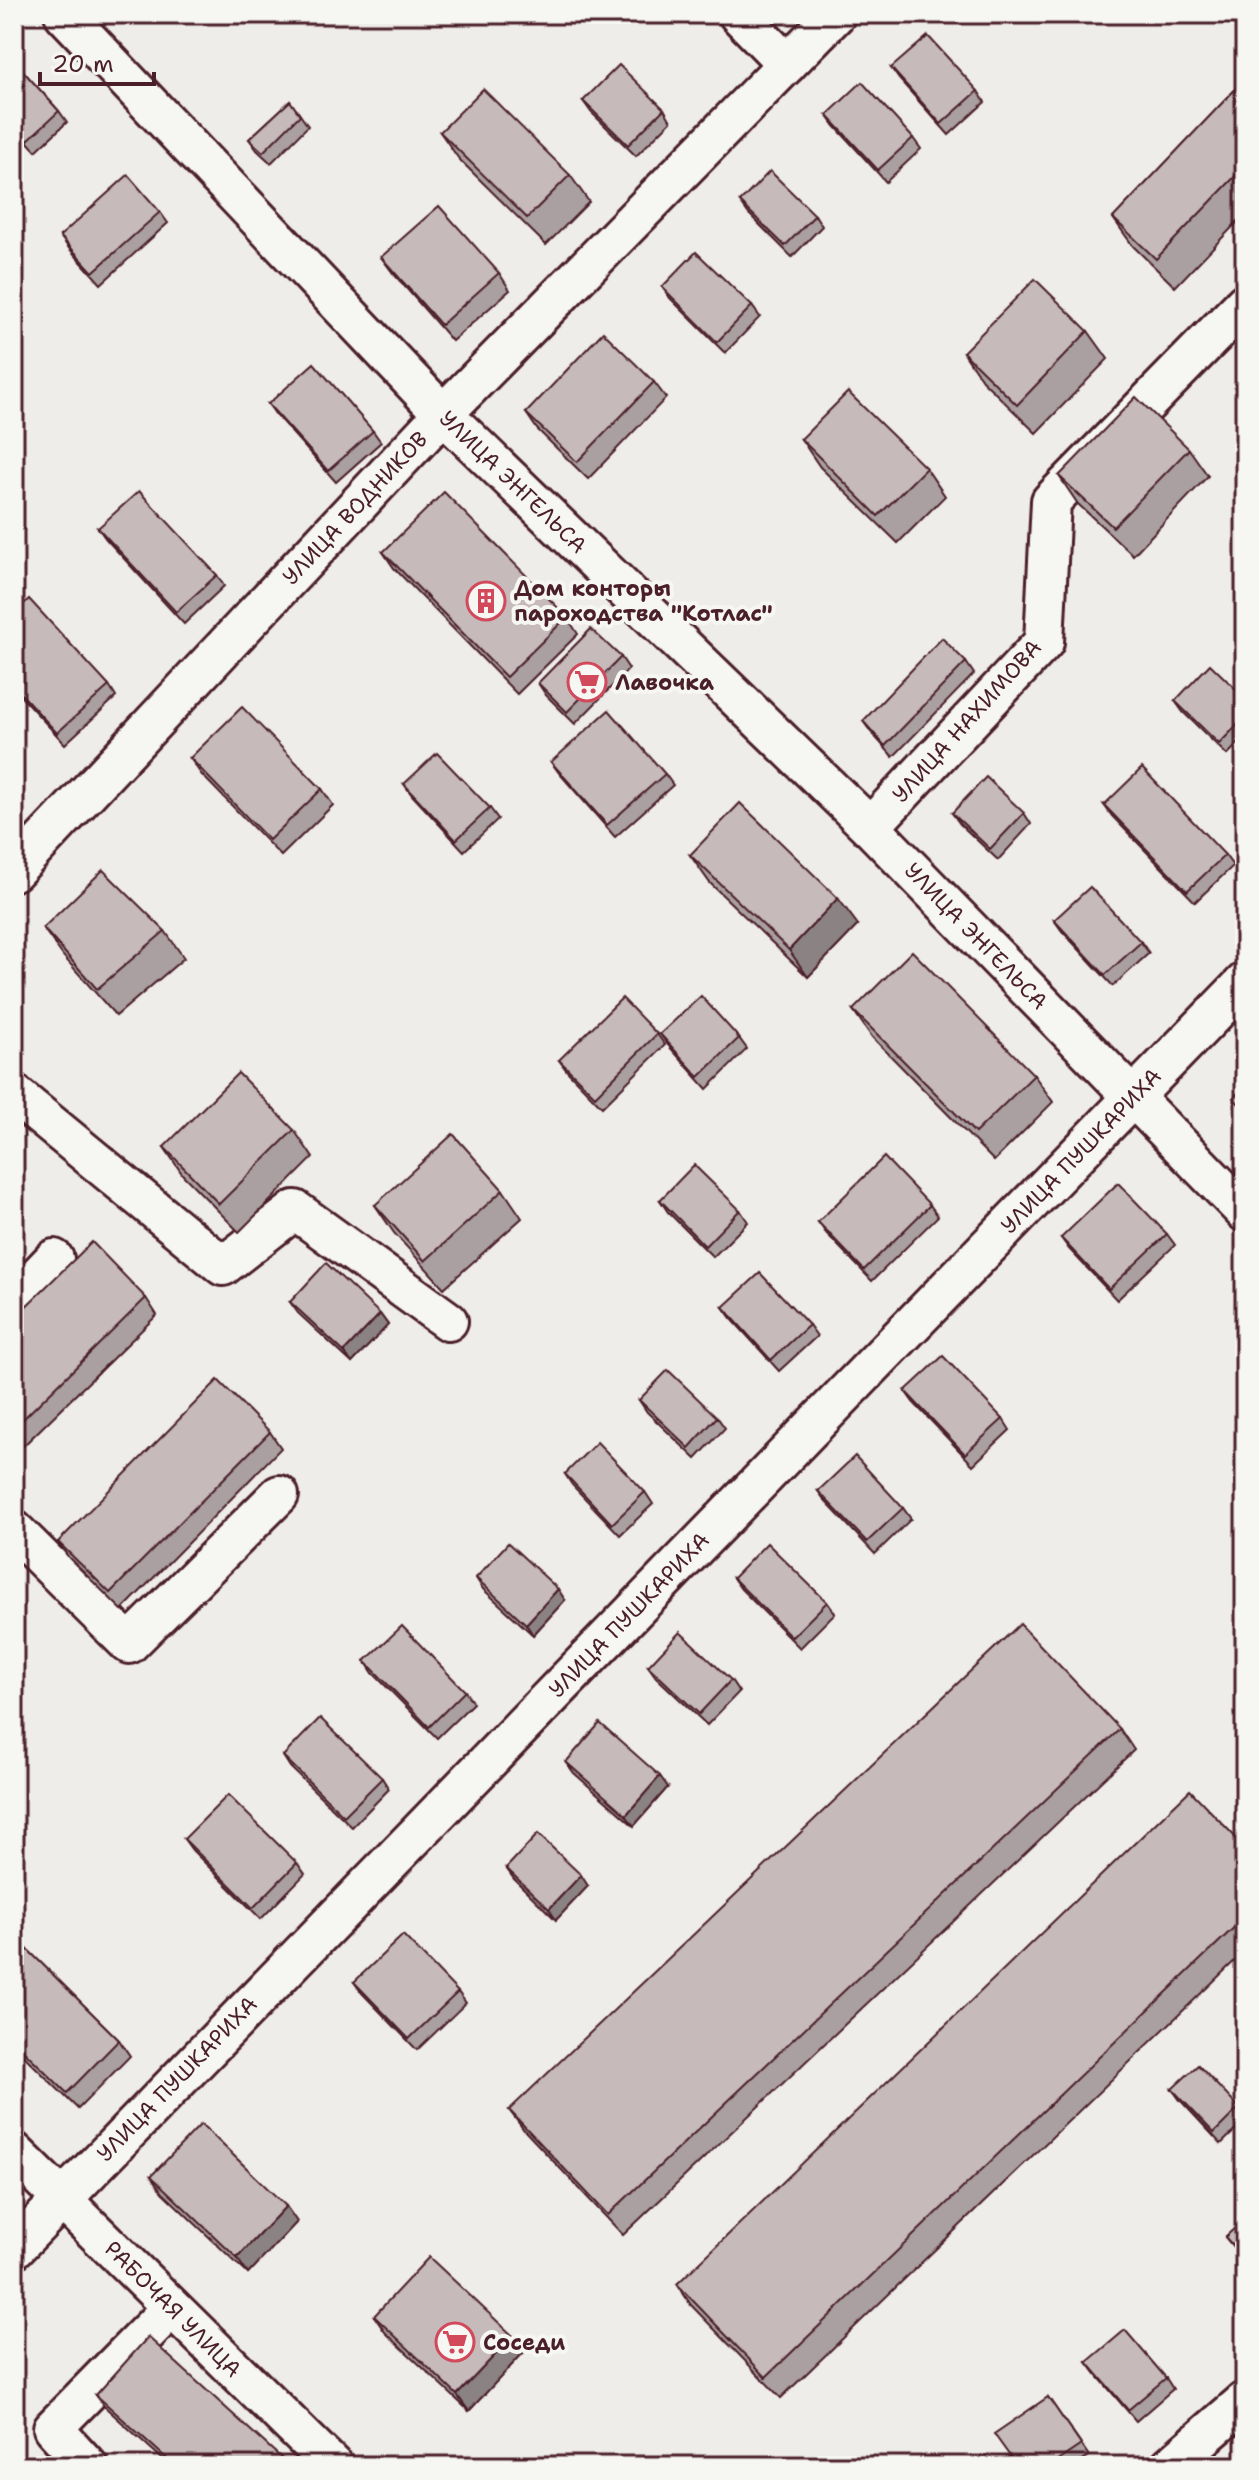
<svg xmlns="http://www.w3.org/2000/svg" width="1259" height="2480" font-family="'Shantell Sans',sans-serif">
<style>
.lines{fill:none;stroke-linecap:round;stroke-linejoin:round}
.minor-casing{stroke:#4a1f2b;stroke-width:44}
.minor{stroke:#f6f6f2;stroke-width:38}
.wall{fill:#aaa0a1;stroke:#4a1f2b;stroke-width:2}
.shaded-wall{fill:#8b8283;stroke:#4a1f2b;stroke-width:2}
.building{fill:#c6babb;stroke:#4a1f2b;stroke-width:2}
.labels{text-anchor:middle;dominant-baseline:central;stroke-width:8;stroke-linejoin:round;paint-order:stroke}
.street-label{font-size:22px;fill:#4a1f2b;stroke:#f6f6f2}
.poi-label{font-size:22px;font-weight:bold;fill:#4a1f2b;stroke:#f6f6f2;text-anchor:start}
</style>
<rect width="100%" height="100%" fill="#efedea"/>
<filter id="ink" filterUnits="userSpaceOnUse"><feTurbulence type="fractalNoise" baseFrequency=".0125" numOctaves="2"/><feDisplacementMap in="SourceGraphic" scale="16" xChannelSelector="R" yChannelSelector="G"/><feConvolveMatrix kernelMatrix="1 2 1 2 8 2 1 2 1" color-interpolation-filters="sRGB"/></filter>
<g filter="url(#ink)">
<g class="lines">
<g class="minor-casing">
<g id="minor">
<path d="M64,14L443,414L870,827L1245,1212"/>
<path d="M738,14L787,64"/>
<path d="M870,827L1044,642L1051,501L1245,303"/>
<path d="M14,871L443,414L836,14"/>
<path d="M14,1094L223,1266L295,1210L448,1321"/>
<path d="M14,1301L54,1259"/>
<path d="M14,1530L129,1644L279,1495"/>
<path d="M14,2152L333,2466"/>
<path d="M14,2249L1245,982"/>
<path d="M88,2466L53,2428L171,2308"/>
<path d="M1170,2466L1245,2401"/>
</g>
</g>
<use href="#minor" class="minor"/>
</g>
<g class="wall">
<path d="M1015,14H1028L1021,20Z"/>
<path d="M14,61L59,111L67,122L36,151L14,127Z"/>
<path d="M891,68L978,91L985,102L949,135L899,79Z"/>
<path d="M1245,79V214L1175,287L1133,246L1113,218Z"/>
<path d="M290,101L308,126L271,163L257,150L249,139Z"/>
<path d="M583,101L664,109L671,121L636,156L591,112Z"/>
<path d="M827,115L913,138L921,149L886,182L835,126Z"/>
<path d="M440,132L570,175L589,202L546,245L459,159Z"/>
<path d="M740,202L815,215L822,226L792,257L748,213Z"/>
<path d="M160,212L168,223L101,284L68,247L60,236Z"/>
<path d="M381,257L499,273L510,290L452,341L393,273Z"/>
<path d="M662,287L752,306L760,317L725,353L670,298Z"/>
<path d="M1088,331L1108,359L1036,433L982,380L963,352Z"/>
<path d="M654,382L666,398L588,479L537,429L526,413Z"/>
<path d="M268,404L373,431L381,442L336,482L276,415Z"/>
<path d="M801,439L926,468L945,496L898,543L820,467Z"/>
<path d="M1189,449L1208,476L1133,555L1078,504L1059,476Z"/>
<path d="M98,528L217,575L224,586L184,624L106,539Z"/>
<path d="M383,552L567,617L578,634L517,694L394,568Z"/>
<path d="M14,613L109,686L116,697L65,744L14,689Z"/>
<path d="M621,657L629,669L575,724L546,695L538,683Z"/>
<path d="M966,662L974,674L893,757L871,732L863,721Z"/>
<path d="M1245,698V737L1227,755L1183,712L1175,701Z"/>
<path d="M190,758L322,789L333,805L281,856L201,774Z"/>
<path d="M551,762L665,774L673,785L615,837L559,773Z"/>
<path d="M404,784L490,808L498,819L464,851L412,795Z"/>
<path d="M1104,805L1225,855L1233,866L1195,902L1112,816Z"/>
<path d="M952,813H1024L1031,824L998,860L960,824Z"/>
<path d="M690,855L858,925L808,977L710,883Z"/>
<path d="M1054,920L1141,942L1149,953L1113,986L1062,931Z"/>
<path d="M43,928L165,931L184,958L116,1016L63,956Z"/>
<path d="M853,1010L1034,1075L1053,1102L994,1161L872,1037Z"/>
<path d="M657,1034L665,1045L602,1107L567,1071L559,1060Z"/>
<path d="M660,1034L739,1038L747,1049L707,1089L668,1045Z"/>
<path d="M294,1130L313,1158L239,1232L183,1175L164,1147Z"/>
<path d="M503,1190L522,1218L444,1288L394,1233L375,1205Z"/>
<path d="M660,1200L740,1210L748,1222L713,1257L668,1212Z"/>
<path d="M930,1205L938,1216L872,1281L826,1233L818,1222Z"/>
<path d="M1167,1234L1175,1245L1117,1300L1069,1249L1061,1238Z"/>
<path d="M146,1298L157,1315L14,1455V1318Z"/>
<path d="M290,1302L380,1314L388,1325L352,1363L298,1313Z"/>
<path d="M723,1307L809,1325L817,1336L779,1371L731,1318Z"/>
<path d="M905,1391L1003,1419L1010,1430L973,1465L913,1402Z"/>
<path d="M639,1400L717,1417L725,1428L696,1459L647,1412Z"/>
<path d="M270,1432L281,1448L122,1610L69,1558L58,1542Z"/>
<path d="M565,1474L645,1492L653,1504L620,1535L572,1485Z"/>
<path d="M818,1491L903,1508L911,1519L875,1554L826,1502Z"/>
<path d="M476,1578L565,1600L533,1635L483,1589Z"/>
<path d="M733,1578L827,1602L835,1613L800,1648L741,1589Z"/>
<path d="M365,1661L465,1691L473,1703L437,1738L373,1673Z"/>
<path d="M648,1666L731,1680L739,1692L707,1725L656,1677Z"/>
<path d="M1120,1729L1134,1750L623,2235L524,2130L509,2110Z"/>
<path d="M283,1756L382,1778L389,1789L352,1827L290,1767Z"/>
<path d="M566,1762L668,1787L634,1826L574,1773Z"/>
<path d="M184,1839L297,1863L305,1874L261,1919L192,1850Z"/>
<path d="M1245,1847V1951L781,2398L691,2305L677,2284Z"/>
<path d="M506,1868L588,1886L556,1920L514,1879Z"/>
<path d="M14,1936L119,2040L130,2056L78,2109L14,2046Z"/>
<path d="M354,1982L458,1992L466,2003L417,2050L362,1993Z"/>
<path d="M1172,2089L1239,2108L1245,2116V2121L1221,2144L1180,2100Z"/>
<path d="M151,2176L297,2222L248,2274L162,2192Z"/>
<path d="M1245,2219V2262L1225,2237Z"/>
<path d="M374,2316L524,2352L469,2411L385,2332Z"/>
<path d="M1087,2362L1166,2378L1173,2389L1136,2421L1095,2373Z"/>
<path d="M96,2395L290,2466H170L104,2406Z"/>
<path d="M1048,2397L1089,2456L1074,2466H1017Z"/>
</g>
<g class="shaded-wall">
<path d="M838,898L858,925L808,977L789,950Z"/>
<path d="M380,1314L388,1325L352,1363L344,1352Z"/>
<path d="M558,1589L565,1600L533,1635L526,1624Z"/>
<path d="M660,1776L668,1787L634,1826L626,1815Z"/>
<path d="M581,1875L588,1886L556,1920L549,1909Z"/>
<path d="M286,2206L297,2222L248,2274L237,2258Z"/>
<path d="M513,2336L524,2352L469,2411L457,2395Z"/>
</g>
<g class="building">
<path d="M928,36L978,91L941,124L891,68Z"/>
<path d="M14,61L59,111L28,140L14,125Z"/>
<path d="M619,65L664,109L628,145L583,101Z"/>
<path d="M1245,79V166L1156,259L1113,218Z"/>
<path d="M862,82L913,138L878,170L827,115Z"/>
<path d="M483,89L570,175L527,218L440,132Z"/>
<path d="M290,101L300,115L263,152L249,139Z"/>
<path d="M770,171L815,215L785,246L740,202Z"/>
<path d="M128,175L160,212L93,272L60,236Z"/>
<path d="M439,206L499,273L441,325L381,257Z"/>
<path d="M696,252L752,306L717,342L662,287Z"/>
<path d="M1035,279L1088,331L1017,405L963,352Z"/>
<path d="M603,332L654,382L577,462L526,413Z"/>
<path d="M314,363L373,431L328,471L268,404Z"/>
<path d="M848,392L926,468L878,516L801,439Z"/>
<path d="M1136,397L1189,449L1113,527L1059,476Z"/>
<path d="M139,491L217,575L176,612L98,528Z"/>
<path d="M444,492L567,617L506,677L383,552Z"/>
<path d="M29,599L109,686L57,733L14,686V613Z"/>
<path d="M591,629L621,657L567,712L538,683Z"/>
<path d="M942,638L966,662L885,746L863,721Z"/>
<path d="M1210,664L1245,698V717L1219,744L1175,701Z"/>
<path d="M242,707L322,789L269,840L190,758Z"/>
<path d="M609,710L665,774L607,825L551,762Z"/>
<path d="M437,753L490,808L456,840L404,784Z"/>
<path d="M1142,768L1225,855L1187,891L1104,805Z"/>
<path d="M986,777L1024,813L990,849L952,813Z"/>
<path d="M740,803L838,898L789,950L690,855Z"/>
<path d="M103,870L165,931L97,989L43,928Z"/>
<path d="M1090,887L1141,942L1105,975L1054,920Z"/>
<path d="M912,951L1034,1075L975,1133L853,1010Z"/>
<path d="M701,996L739,1038L699,1077L660,1034Z"/>
<path d="M622,998L657,1034L595,1096L559,1060Z"/>
<path d="M238,1073L294,1130L219,1204L164,1147Z"/>
<path d="M1245,1086V1110L1233,1098Z"/>
<path d="M453,1134L503,1190L425,1261L375,1205Z"/>
<path d="M884,1157L930,1205L864,1270L818,1222Z"/>
<path d="M694,1165L740,1210L705,1246L660,1200Z"/>
<path d="M1118,1183L1167,1234L1109,1289L1061,1238Z"/>
<path d="M92,1242L146,1298L14,1428V1318Z"/>
<path d="M326,1263L380,1314L344,1352L290,1302Z"/>
<path d="M760,1273L809,1325L771,1360L723,1307Z"/>
<path d="M943,1356L1003,1419L965,1454L905,1391Z"/>
<path d="M668,1370L717,1417L689,1448L639,1400Z"/>
<path d="M218,1380L270,1432L110,1593L58,1542Z"/>
<path d="M597,1442L645,1492L612,1524L565,1474Z"/>
<path d="M855,1456L903,1508L867,1542L818,1491Z"/>
<path d="M508,1543L558,1589L526,1624L476,1578Z"/>
<path d="M767,1543L827,1602L792,1637L733,1578Z"/>
<path d="M1020,1624L1120,1729L608,2215L509,2110Z"/>
<path d="M402,1626L465,1691L429,1727L365,1661Z"/>
<path d="M680,1632L731,1680L699,1714L648,1666Z"/>
<path d="M320,1718L382,1778L344,1816L283,1756Z"/>
<path d="M600,1723L660,1776L626,1815L566,1762Z"/>
<path d="M1190,1790L1245,1847V1917L766,2377L677,2284Z"/>
<path d="M228,1795L297,1863L253,1908L184,1839Z"/>
<path d="M538,1834L581,1875L549,1909L506,1868Z"/>
<path d="M403,1935L458,1992L409,2039L354,1982Z"/>
<path d="M14,1936L119,2040L67,2093L14,2041Z"/>
<path d="M1198,2065L1239,2108L1214,2133L1172,2089Z"/>
<path d="M201,2124L286,2206L237,2258L151,2176Z"/>
<path d="M1245,2219V2259L1225,2237Z"/>
<path d="M429,2257L513,2336L457,2395L374,2316Z"/>
<path d="M1125,2330L1166,2378L1128,2410L1087,2362Z"/>
<path d="M148,2337L290,2466H175L96,2395Z"/>
<path d="M1048,2397L1081,2445L1050,2466H1017L994,2434Z"/>
<path d="M14,2456L23,2466H14Z"/>
</g>
</g>
<defs>
<g id="building-ring" transform="scale(2)"><circle r="9.5" fill="#f6f6f2" stroke="#d1495b" stroke-width="1.5"/><path d="M-4-6H4V6H1V3H-1V6H-4ZM-2.5-4.3h1.7v1.8h-1.7ZM.8-4.3h1.7v1.8H.8ZM-2.5-1h1.7V.8h-1.7ZM.8-1h1.7V.8H.8Z" fill="#d1495b"/></g>
<g id="supermarket-ring" transform="scale(2)"><circle r="9.5" fill="#f6f6f2" stroke="#d1495b" stroke-width="1.5"/><path d="M-6-5.5h2.5l.6 2H6L4.5 2H-2.5L-4.4-4H-6ZM-1.5 3.2a1.3 1.3 0 1 0 .1 0ZM3 3.2a1.3 1.3 0 1 0 .1 0Z" fill="#d1495b"/></g>
</defs>
<g fill-rule="evenodd">
<use href="#building-ring" x="486" y="601"/>
<use href="#supermarket-ring" x="587" y="682"/>
<use href="#supermarket-ring" x="455" y="2342"/>
</g>
<g class="labels">
<g class="street-label">
<text transform="translate(513 482) rotate(44)">УЛИЦА ЭНГЕЛЬСА</text>
<text transform="translate(355 508) rotate(-47)">УЛИЦА ВОДНИКОВ</text>
<text transform="translate(967 721) rotate(-48)">УЛИЦА НАХИМОВА</text>
<text transform="translate(976 936) rotate(46)">УЛИЦА ЭНГЕЛЬСА</text>
<text transform="translate(1081 1151) rotate(-46)">УЛИЦА ПУШКАРИХА</text>
<text transform="translate(629 1615) rotate(-46)">УЛИЦА ПУШКАРИХА</text>
<text transform="translate(177 2079) rotate(-46)">УЛИЦА ПУШКАРИХА</text>
<text transform="translate(173 2309) rotate(45)">РАБОЧАЯ УЛИЦА</text>
</g>
<g class="poi-label">
<text x="514" y="588">Дом конторы<tspan x="514" dy="25">пароходства "Котлас"</tspan></text>
<text x="615" y="682">Лавочка</text>
<text x="483" y="2342">Соседи</text>
</g>
</g>
<rect width="1259" height="2480" fill="none" stroke="#f6f6f2" stroke-width="48"/>
<rect x="24" y="24" width="1211" height="2432" fill="none" stroke="#4a1f2b" stroke-width="3" filter="url(#ink)"/>
<path d="M40 72v12h114v-12" fill="none" stroke="#4a1f2b" stroke-width="4"/>
<text x="52" y="72" font-size="24" fill="#4a1f2b" stroke="#f6f6f2" stroke-width="6" paint-order="stroke">20 m</text>
</svg>
